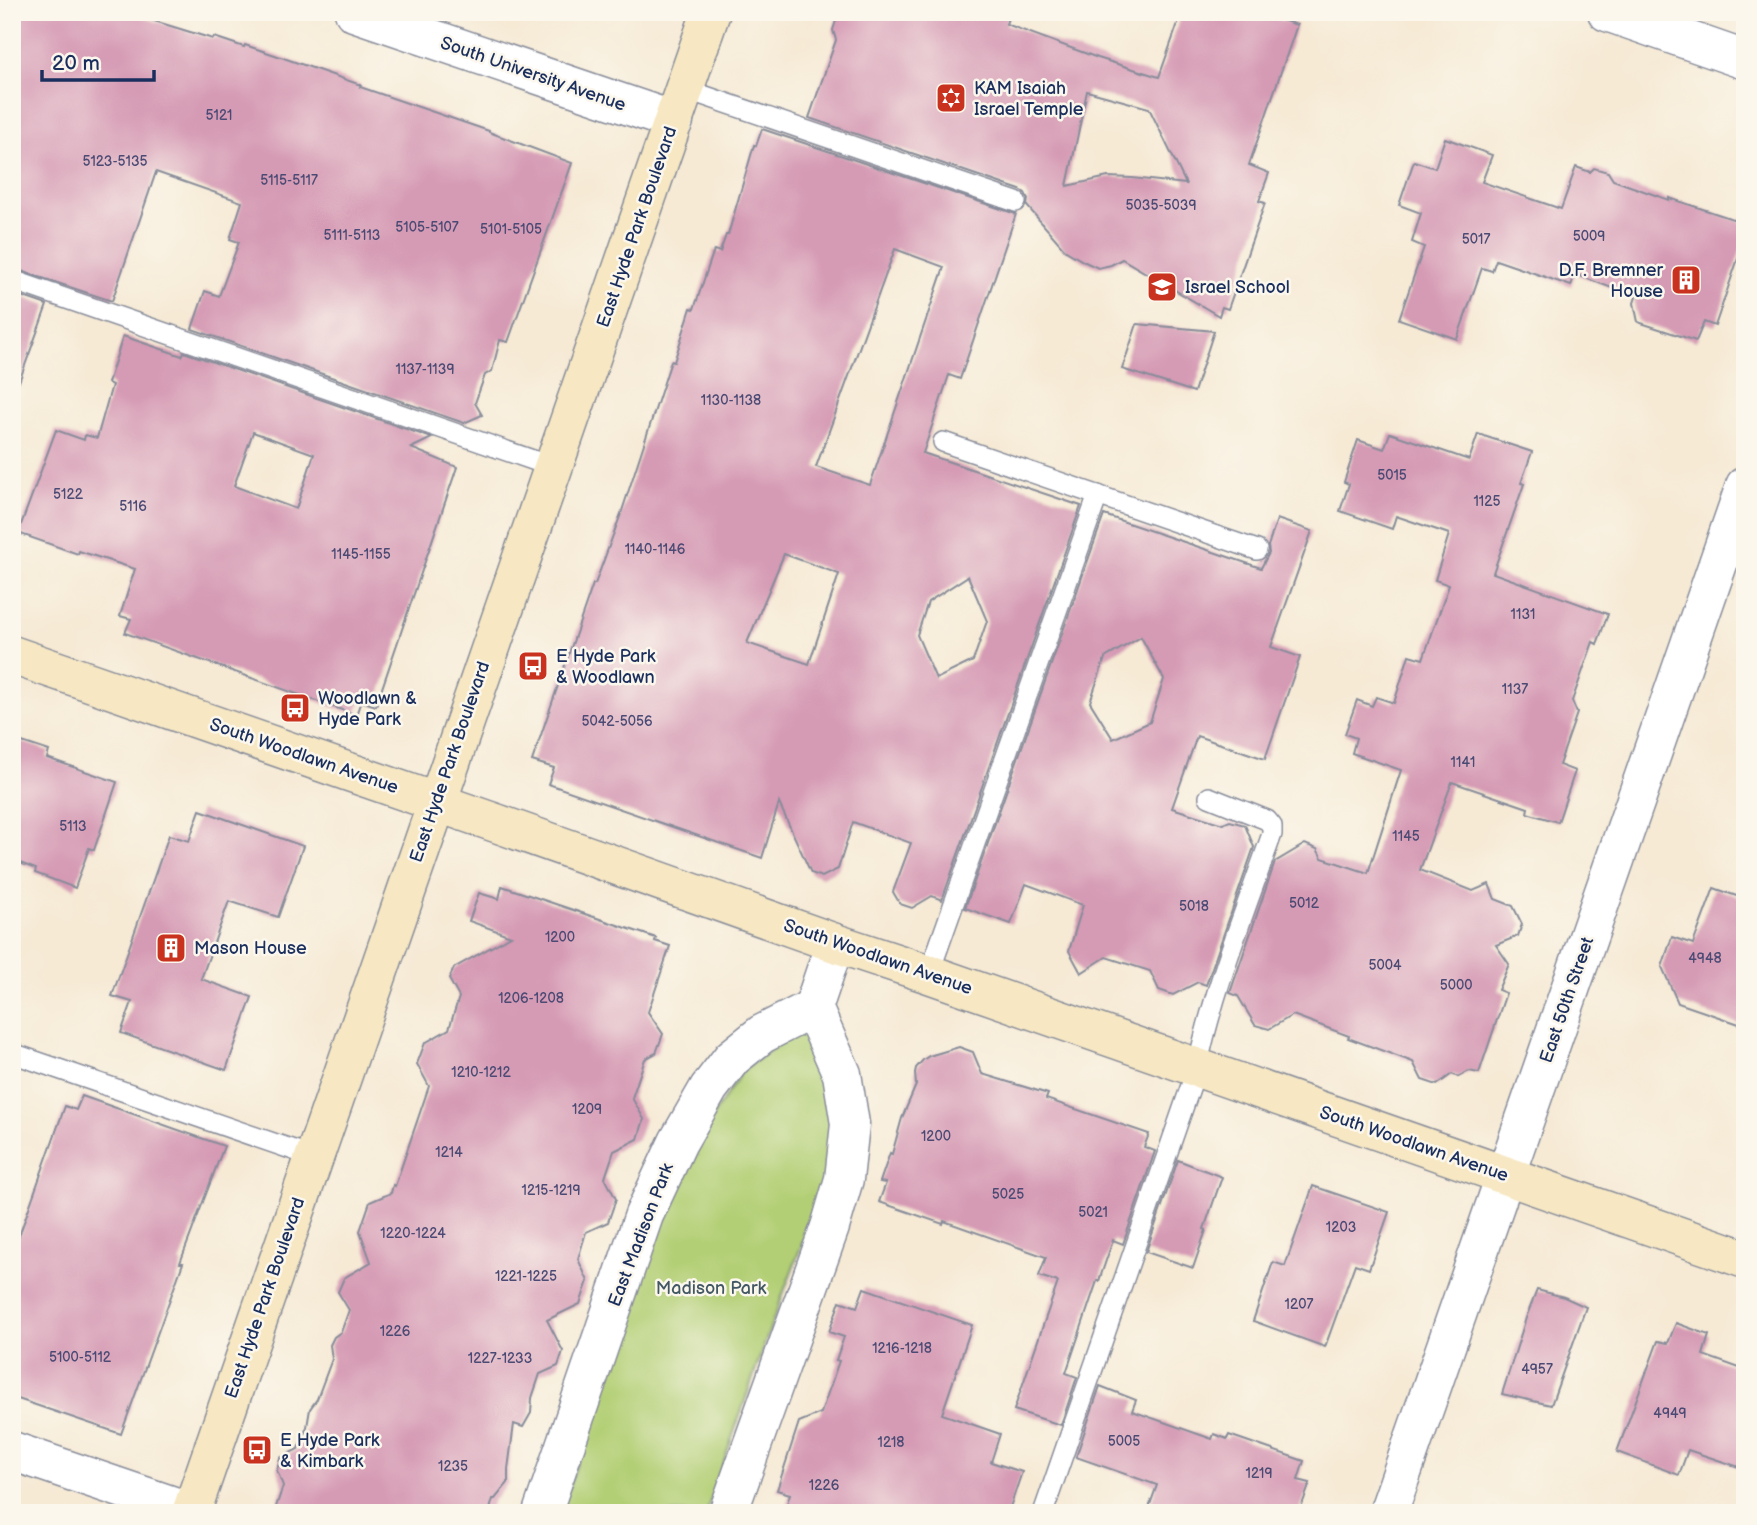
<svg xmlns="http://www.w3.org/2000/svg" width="1757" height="1525" font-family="'Balsamiq Sans',sans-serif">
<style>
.green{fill:#b2cf75;stroke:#667f6a;stroke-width:2}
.building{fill:#d59ab4;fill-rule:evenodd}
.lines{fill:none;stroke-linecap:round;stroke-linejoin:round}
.lane-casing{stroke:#888c9a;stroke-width:22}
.street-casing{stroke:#888c9a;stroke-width:41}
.secondary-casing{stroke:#888c9a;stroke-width:41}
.lane{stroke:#fff;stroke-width:19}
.street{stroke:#fff;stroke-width:38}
.secondary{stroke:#f7e8c3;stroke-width:38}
.labels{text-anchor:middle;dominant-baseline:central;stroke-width:5;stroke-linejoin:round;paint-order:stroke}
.number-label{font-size:14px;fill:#4a4a74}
.street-label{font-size:18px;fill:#1b2f5e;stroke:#fbf7ec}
.poi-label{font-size:18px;fill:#1b2f5e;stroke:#fbf7ec;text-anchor:start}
.park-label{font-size:18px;fill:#415764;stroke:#fbf7ec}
</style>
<rect width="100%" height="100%" fill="#fbf7ec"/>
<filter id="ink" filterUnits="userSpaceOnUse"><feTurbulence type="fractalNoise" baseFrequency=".0143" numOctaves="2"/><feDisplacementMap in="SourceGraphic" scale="14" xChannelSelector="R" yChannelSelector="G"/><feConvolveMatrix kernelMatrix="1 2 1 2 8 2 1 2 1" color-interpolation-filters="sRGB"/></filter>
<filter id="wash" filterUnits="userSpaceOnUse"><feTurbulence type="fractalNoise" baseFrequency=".00686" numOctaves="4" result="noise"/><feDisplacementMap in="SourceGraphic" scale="28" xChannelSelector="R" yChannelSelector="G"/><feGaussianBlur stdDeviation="1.57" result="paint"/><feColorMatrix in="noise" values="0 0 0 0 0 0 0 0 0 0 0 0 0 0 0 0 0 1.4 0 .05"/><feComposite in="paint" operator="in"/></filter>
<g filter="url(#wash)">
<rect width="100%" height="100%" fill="#f6ead5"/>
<path class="green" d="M793,1034H807L815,1040L833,1114L826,1181L771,1326L706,1513H560L649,1256L694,1144L743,1070Z"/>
<g id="blocks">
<g class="building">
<path d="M12,12H125L213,39L214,37L244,47L245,45L275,55L361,85L360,87L489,131V132L572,163L508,342L500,340L492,371L485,375L475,403L482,415L464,423L192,329L205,291L219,296L239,242L230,239L242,202L156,172L112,301L12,268Z"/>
<path d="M839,12H1010L1006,24L1098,58L1159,77L1182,12H1257L1297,25L1249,165L1269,173L1259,201L1265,203L1228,309L1222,307L1219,316L1122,259L1111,265L1098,268L1083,261L1066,251L1027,206L1028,199L1025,193L1020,190L809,118L836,40L833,30ZM1087,91L1149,108L1186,184L1132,178L1108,177L1067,186Z"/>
<path d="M762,129L1016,214L960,379L949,375L923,453L1081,506L942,900L932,896L912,908L900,904L893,892L911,843L853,822L838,869L822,877L811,873L779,803L762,858L548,784L554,768L532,761L593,584H595L622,511L671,361L674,362L691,308L694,309L714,250L720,252L726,235H728L754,145L756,146ZM895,249L944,267L870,485L816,467ZM784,554L839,574L809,664L747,643ZM968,576L987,621L973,661L936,679L917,635L928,602Z"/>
<path d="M1445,138L1492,155L1482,182L1561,209L1576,167L1590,172L1594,168L1608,172L1613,180L1669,200V198L1745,223V238L1715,326L1704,322L1696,341L1638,322L1634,303L1636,297L1575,274L1571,286L1496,260L1492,271L1482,268L1457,339L1399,319L1424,247L1412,242L1421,213L1399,205L1414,161L1435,168Z"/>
<path d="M12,293L47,305L16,390H12Z"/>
<path d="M1137,324L1214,331L1194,392L1122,369Z"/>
<path d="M123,336L182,356L184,352L432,438L411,448L457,467L376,706L361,701L356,715L125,633L131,619L120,616L135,569L79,551L78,554L18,533L56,430L84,440L85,435L97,438L112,385L108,383ZM253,432L314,454L296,509L234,486Z"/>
<path d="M1390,433L1469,460L1478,434L1532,452L1521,483L1524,484L1493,573L1608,614L1597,644L1593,642L1572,701L1577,713L1559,765L1575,771L1558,822L1527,813L1528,808L1452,782L1420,870L1473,891L1489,884L1495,899L1513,906L1522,924L1518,936L1496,945L1509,964L1498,990L1506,993L1479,1073L1469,1071L1458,1077L1452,1074L1437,1085L1422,1080L1413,1062L1348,1038L1349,1036L1293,1015L1269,1029L1255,1025L1238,996L1230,993L1275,862L1305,844L1317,849L1322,858L1368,873L1401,770L1352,753L1356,738L1345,734L1357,700L1372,706L1376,697L1394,703L1409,655L1423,659L1449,585L1435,580L1449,534L1396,516L1392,529L1340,511L1349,484L1344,482L1358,440L1384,449Z"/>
<path d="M1104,515L1261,568L1269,553L1268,546L1277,519L1312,531L1271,647L1300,657L1265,759L1197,736L1172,808L1223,824L1230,821L1245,825L1254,847L1206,985L1198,982L1173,995L1159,990L1150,971L1106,957L1081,973L1069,951L1083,905L1026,884L1011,924L965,908ZM1141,637L1164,679L1150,722L1113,739L1090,702L1105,658Z"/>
<path d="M19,741L49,751L47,758L117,782L94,850L89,848L75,888L35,873L36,869L12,860V758Z"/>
<path d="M200,810L303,846L278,917L229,901L201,979L252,997L226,1070L121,1033L132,1002L112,996L169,835L189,841Z"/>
<path d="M502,886L656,938L655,941L670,946L648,1012L663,1034L656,1053L645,1059L632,1098L644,1119L638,1139L614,1151L605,1178L616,1199L608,1222L586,1232L578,1259L588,1281L580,1304L547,1320L563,1351L558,1366L540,1374L532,1398L531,1413L523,1427L514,1424L508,1469V1483L495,1499H493L489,1513H274L283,1486L277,1470L280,1458L298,1449L307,1427L310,1409L317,1399L332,1359L330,1345L334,1337L341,1332L349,1310L338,1292L344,1278L371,1262L360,1231L370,1202L391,1193L393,1185L395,1186L429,1086L417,1064L425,1043L449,1029L459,997L449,979L454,968L511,936L469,921L479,893L499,899Z"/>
<path d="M1714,888L1745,899V1026L1678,1003L1662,967L1672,937L1693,944Z"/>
<path d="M959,1047L973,1052L982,1074L1048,1094L1046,1099L1149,1134L1144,1147L1155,1151L1123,1244L1113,1240L1099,1281H1097L1066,1373L1077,1377L1061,1425L1014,1410L1058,1282L1039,1276L1046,1257L944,1221L943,1224L879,1202L886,1183L880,1182L890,1153L892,1154L902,1118L916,1085L915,1073L916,1068L923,1060L929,1056Z"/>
<path d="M82,1096L224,1146L180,1263H183L121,1434L12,1397V1256L65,1106L76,1110Z"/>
<path d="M1178,1160L1222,1177L1204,1229L1206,1230L1193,1268L1146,1252Z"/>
<path d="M1313,1186L1389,1212L1369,1269L1355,1264L1325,1347L1253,1321L1273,1262L1285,1266Z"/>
<path d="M864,1288L972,1325L942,1414L1000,1434L991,1462L1022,1472L1008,1513H784L790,1494L777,1490L799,1422L821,1413L839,1361L836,1360L844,1337L829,1332L840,1301L857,1307Z"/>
<path d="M1537,1290L1564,1297L1586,1307L1551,1405L1502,1394L1526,1318Z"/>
<path d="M1676,1323L1709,1335L1703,1355L1745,1370V1469L1688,1450L1679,1475L1617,1452L1658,1341L1668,1343Z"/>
<path d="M1100,1386L1136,1400L1132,1411L1212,1439L1214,1434L1227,1439L1229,1435L1304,1461L1298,1480L1310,1483L1299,1513H1147L1157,1485L1076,1457Z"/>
</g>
</g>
</g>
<g filter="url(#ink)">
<use href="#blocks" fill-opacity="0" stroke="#888c9a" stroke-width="2"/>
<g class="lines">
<g class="lane-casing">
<g id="lane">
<path d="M685,89L1016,202"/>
<path d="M12,280L553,467"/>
<path d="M943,442L1257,550"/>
<path d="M929,974L1098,495"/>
<path d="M12,1053L314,1157"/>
<path d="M1043,1513L1197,1068C1214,988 1245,911 1272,834V826L1267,820L1209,797"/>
</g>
</g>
<g class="street-casing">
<g id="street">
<path d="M354,12L674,121"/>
<path d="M1607,12L1745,60"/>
<path d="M12,1451L191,1512"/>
<path d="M542,1513L644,1215L678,1142L709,1088L732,1058L762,1034L813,1008"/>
<path d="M728,1513L830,1227L844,1179L850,1124L842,1074L813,1008L835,943"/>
<path d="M1388,1513L1745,486"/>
</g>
</g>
<g class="secondary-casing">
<g id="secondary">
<path d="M12,655L496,823L835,943L929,974L1745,1259"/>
<path d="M191,1513L711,12"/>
</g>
</g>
<use href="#lane" class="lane"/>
<use href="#street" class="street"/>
<use href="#secondary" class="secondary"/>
</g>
</g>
<defs>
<g id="synagogue-square" transform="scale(1.575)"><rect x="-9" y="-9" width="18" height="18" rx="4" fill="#c8321e" stroke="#fbf7ec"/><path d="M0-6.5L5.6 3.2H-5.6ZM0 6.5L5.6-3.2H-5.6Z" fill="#fff"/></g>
<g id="building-square" transform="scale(1.575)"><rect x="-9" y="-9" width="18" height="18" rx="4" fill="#c8321e" stroke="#fbf7ec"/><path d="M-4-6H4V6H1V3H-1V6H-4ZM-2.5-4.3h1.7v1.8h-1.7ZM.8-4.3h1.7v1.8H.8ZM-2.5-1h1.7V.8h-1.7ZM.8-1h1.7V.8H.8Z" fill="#fff"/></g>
<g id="school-square" transform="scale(1.575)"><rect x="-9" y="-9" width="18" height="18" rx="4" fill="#c8321e" stroke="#fbf7ec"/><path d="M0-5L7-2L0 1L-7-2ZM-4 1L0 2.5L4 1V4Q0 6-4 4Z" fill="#fff"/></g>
<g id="bus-square" transform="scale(1.575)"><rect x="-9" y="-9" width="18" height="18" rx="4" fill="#c8321e" stroke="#fbf7ec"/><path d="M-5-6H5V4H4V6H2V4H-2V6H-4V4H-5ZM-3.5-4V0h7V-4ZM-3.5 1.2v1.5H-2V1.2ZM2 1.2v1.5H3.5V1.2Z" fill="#fff"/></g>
</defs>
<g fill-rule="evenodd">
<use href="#synagogue-square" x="951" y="98"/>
<use href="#building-square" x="1686" y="280"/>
<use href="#school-square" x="1162" y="287"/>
<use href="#bus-square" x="533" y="666"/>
<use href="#bus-square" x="295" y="708"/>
<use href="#building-square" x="171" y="948"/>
<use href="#bus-square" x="257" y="1450"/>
</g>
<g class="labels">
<g class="number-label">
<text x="219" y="115">5121</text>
<text x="115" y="161">5123-5135</text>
<text x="289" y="180">5115-5117</text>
<text x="1161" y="205">5035-5039</text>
<text x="427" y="227">5105-5107</text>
<text x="511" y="229">5101-5105</text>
<text x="352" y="235">5111-5113</text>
<text x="1589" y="236">5009</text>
<text x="1476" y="239">5017</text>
<text x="425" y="369">1137-1139</text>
<text x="731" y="400">1130-1138</text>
<text x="1392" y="475">5015</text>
<text x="68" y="494">5122</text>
<text x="1487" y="501">1125</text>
<text x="133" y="506">5116</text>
<text x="655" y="549">1140-1146</text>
<text x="361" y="554">1145-1155</text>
<text x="1523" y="614">1131</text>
<text x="1515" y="689">1137</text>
<text x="617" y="721">5042-5056</text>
<text x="1463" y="762">1141</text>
<text x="73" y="826">5113</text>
<text x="1406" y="836">1145</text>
<text x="1304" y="903">5012</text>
<text x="1194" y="906">5018</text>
<text x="560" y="937">1200</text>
<text x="1705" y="958">4948</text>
<text x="1385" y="965">5004</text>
<text x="1456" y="985">5000</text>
<text x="531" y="998">1206-1208</text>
<text x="481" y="1072">1210-1212</text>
<text x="587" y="1109">1209</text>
<text x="936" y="1136">1200</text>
<text x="449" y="1152">1214</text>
<text x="551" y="1190">1215-1219</text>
<text x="1008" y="1194">5025</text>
<text x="1093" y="1212">5021</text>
<text x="1341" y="1227">1203</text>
<text x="413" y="1233">1220-1224</text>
<text x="526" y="1276">1221-1225</text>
<text x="1299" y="1304">1207</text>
<text x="395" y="1331">1226</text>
<text x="902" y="1348">1216-1218</text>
<text x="80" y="1357">5100-5112</text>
<text x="500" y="1358">1227-1233</text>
<text x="1537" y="1369">4957</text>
<text x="1670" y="1413">4949</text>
<text x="1124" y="1441">5005</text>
<text x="891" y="1442">1218</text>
<text x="453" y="1466">1235</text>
<text x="1259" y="1473">1219</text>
<text x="824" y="1485">1226</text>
</g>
<g class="street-label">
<text transform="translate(533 74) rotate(19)">South University Avenue</text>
<text transform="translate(637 227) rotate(-71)">East Hyde Park Boulevard</text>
<text transform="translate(304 756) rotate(19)">South Woodlawn Avenue</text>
<text transform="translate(450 762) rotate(-71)">East Hyde Park Boulevard</text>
<text transform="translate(878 957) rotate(19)">South Woodlawn Avenue</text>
<text transform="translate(1567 1000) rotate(-71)">East 50th Street</text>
<text transform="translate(1414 1144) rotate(19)">South Woodlawn Avenue</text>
<text transform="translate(641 1235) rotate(-69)">East Madison Park</text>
<text transform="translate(265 1298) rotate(-71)">East Hyde Park Boulevard</text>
</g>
<g class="poi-label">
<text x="974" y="88">KAM Isaiah<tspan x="974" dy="21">Israel Temple</tspan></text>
<text x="1663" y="270" text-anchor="end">D.F. Bremner<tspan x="1663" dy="21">House</tspan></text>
<text x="1185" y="287">Israel School</text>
<text x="556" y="656">E Hyde Park<tspan x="556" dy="21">&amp; Woodlawn</tspan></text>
<text x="318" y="698">Woodlawn &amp;<tspan x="318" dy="21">Hyde Park</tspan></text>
<text x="194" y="948">Mason House</text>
<text x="280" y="1440">E Hyde Park<tspan x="280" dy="21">&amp; Kimbark</tspan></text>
</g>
<g class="park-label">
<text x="711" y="1288">Madison Park</text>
</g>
</g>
<rect width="1757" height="1525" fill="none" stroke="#fbf7ec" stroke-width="42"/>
<path d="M42 70v10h112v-10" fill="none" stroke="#1b2f5e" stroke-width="3.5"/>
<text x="52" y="70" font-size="21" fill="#1b2f5e" stroke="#fbf7ec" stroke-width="5" paint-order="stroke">20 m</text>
</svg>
